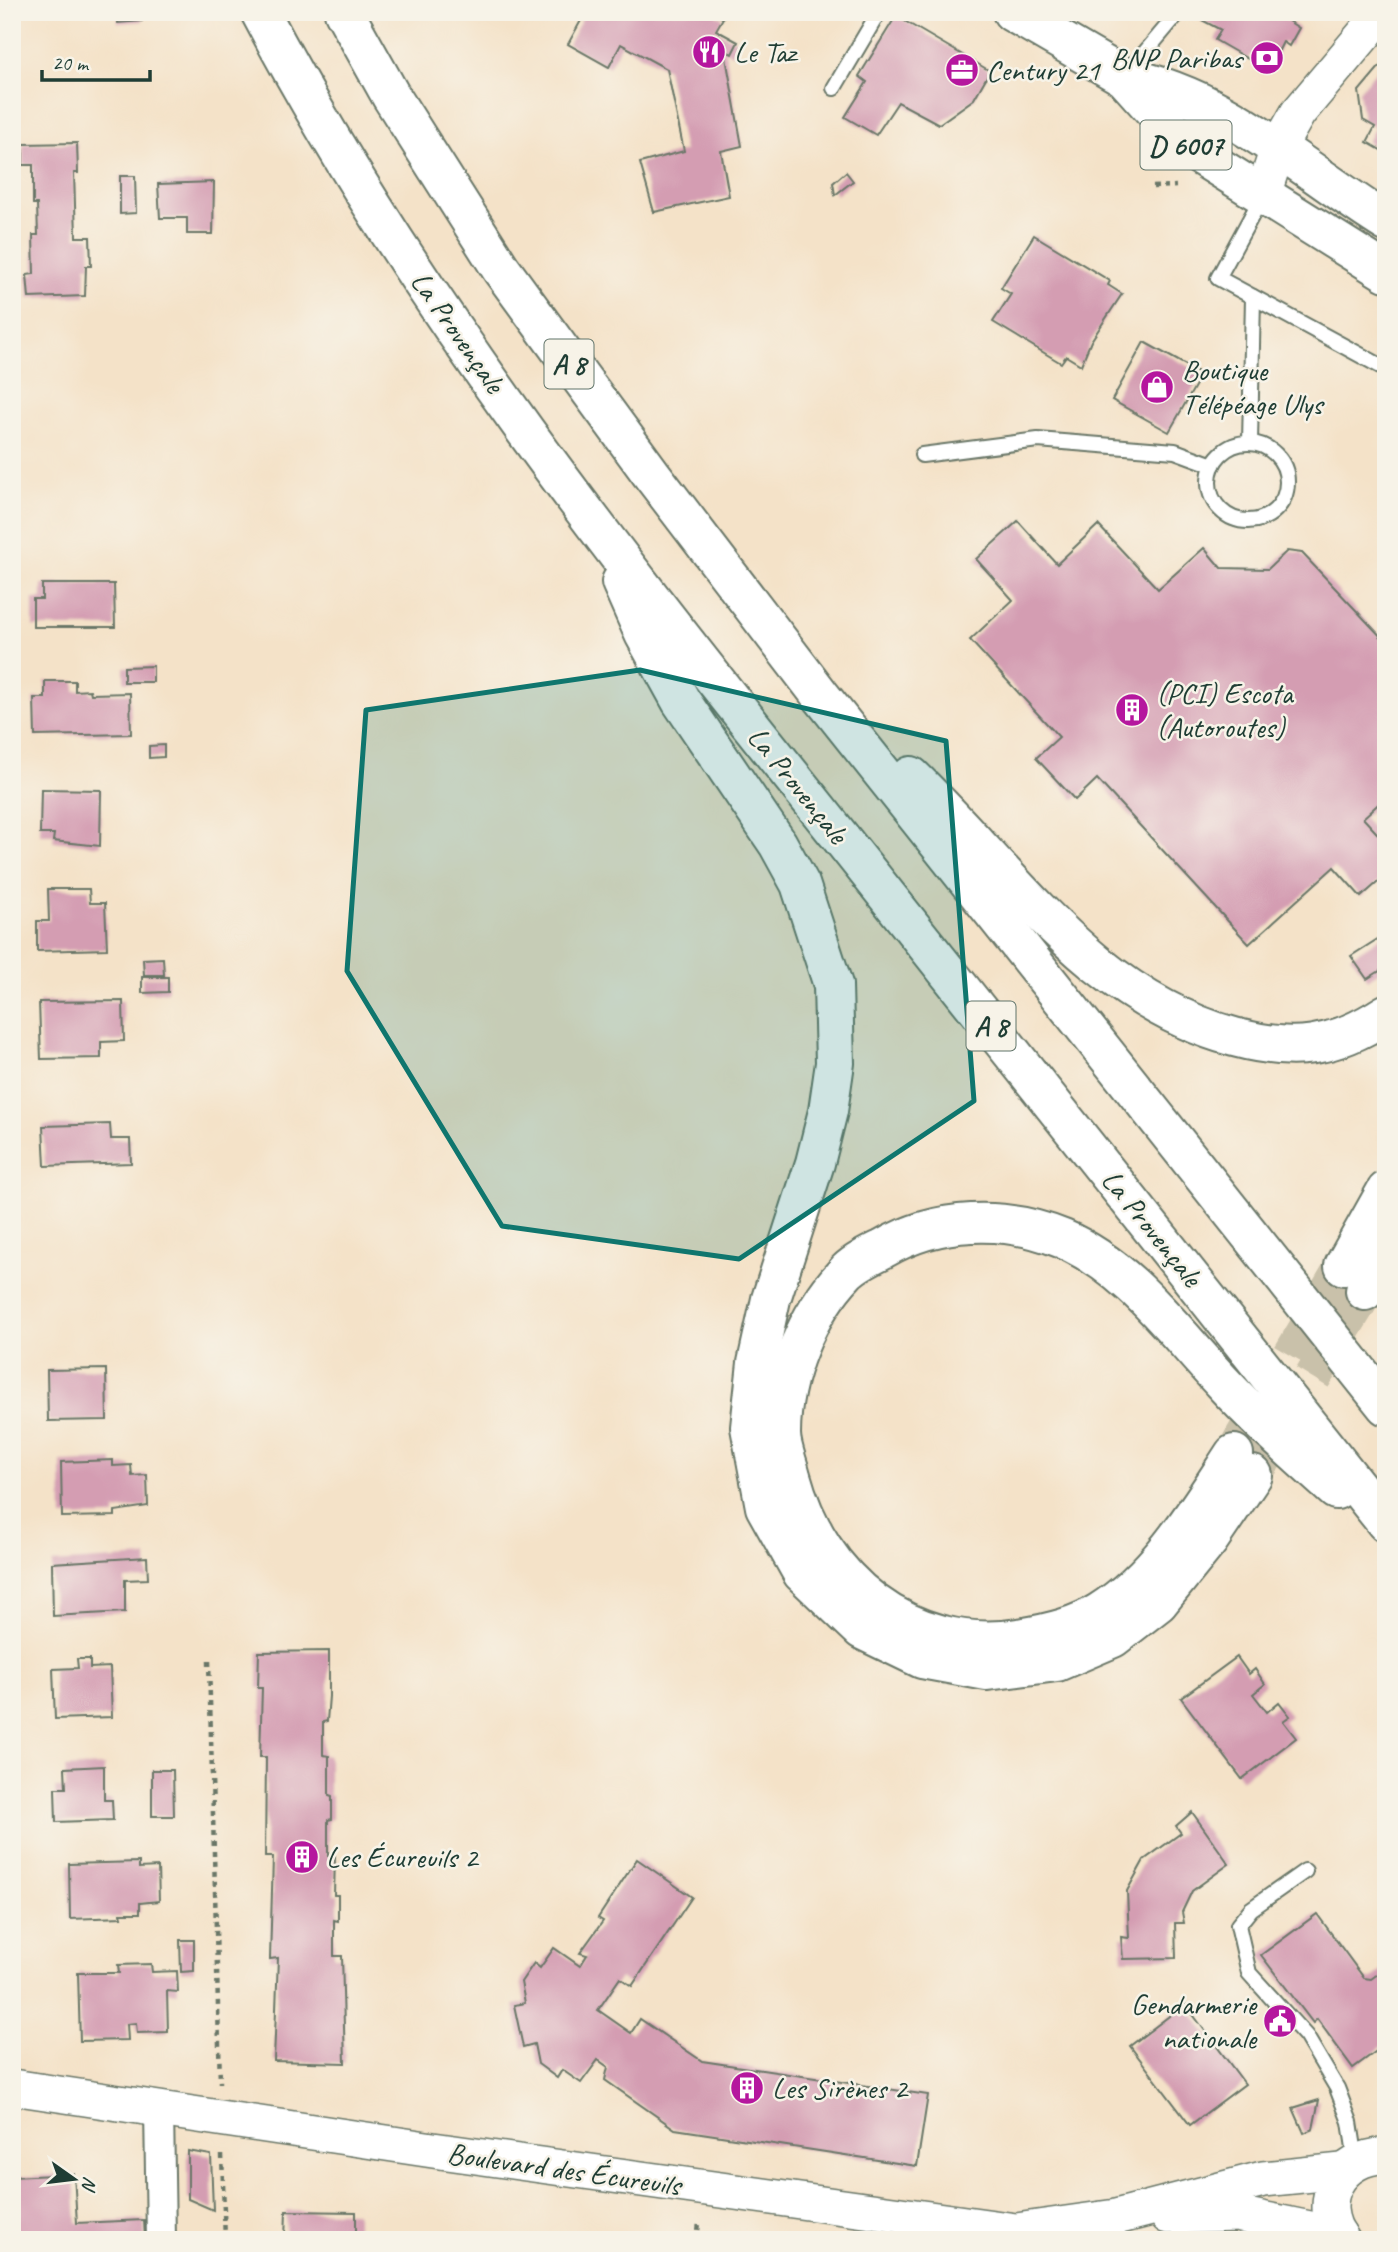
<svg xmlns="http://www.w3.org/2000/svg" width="1398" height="2252" font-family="Caveat,sans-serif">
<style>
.building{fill:#d49db2}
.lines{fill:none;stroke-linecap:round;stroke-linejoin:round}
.motorway-tunnel{stroke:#c9c1aa;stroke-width:38;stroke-dasharray:38 19;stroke-linecap:butt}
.service-casing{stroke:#6a7768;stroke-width:18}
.minor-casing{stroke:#6a7768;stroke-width:32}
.tertiary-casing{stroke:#6a7768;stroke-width:38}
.primary-casing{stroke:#6a7768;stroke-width:42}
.motorway-casing{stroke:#6a7768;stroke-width:42}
.path{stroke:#6a7768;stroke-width:4.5;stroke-dasharray:5 5;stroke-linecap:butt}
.service{stroke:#fff;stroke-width:14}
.minor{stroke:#fff;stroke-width:28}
.tertiary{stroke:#fff;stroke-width:35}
.primary{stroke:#fff;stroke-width:38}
.motorway{stroke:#fff;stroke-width:38}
.marked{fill:#0f766e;fill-opacity:0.2;stroke:#0f766e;stroke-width:5;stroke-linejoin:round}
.labels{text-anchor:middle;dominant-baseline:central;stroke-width:5;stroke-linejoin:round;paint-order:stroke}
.shield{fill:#f7f3e8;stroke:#60746a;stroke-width:2}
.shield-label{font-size:28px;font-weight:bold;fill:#1f3d34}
.poi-label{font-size:30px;fill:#1f3d34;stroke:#f7f3e8;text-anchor:start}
.street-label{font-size:30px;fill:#1f3d34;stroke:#f7f3e8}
</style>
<rect width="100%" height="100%" fill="#f7f3e8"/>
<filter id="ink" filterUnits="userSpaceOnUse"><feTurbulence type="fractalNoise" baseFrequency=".0143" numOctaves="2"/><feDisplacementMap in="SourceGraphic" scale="14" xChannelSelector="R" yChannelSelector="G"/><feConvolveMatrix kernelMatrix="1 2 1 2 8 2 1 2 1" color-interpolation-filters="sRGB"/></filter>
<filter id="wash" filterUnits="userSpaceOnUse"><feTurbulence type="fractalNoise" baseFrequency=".00686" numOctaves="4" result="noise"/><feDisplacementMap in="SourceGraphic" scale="28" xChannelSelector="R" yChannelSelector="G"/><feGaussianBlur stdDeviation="1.57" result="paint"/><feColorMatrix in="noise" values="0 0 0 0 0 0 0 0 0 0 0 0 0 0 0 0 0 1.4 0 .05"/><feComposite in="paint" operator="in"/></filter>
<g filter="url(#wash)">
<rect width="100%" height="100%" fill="#f4e2c8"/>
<g id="blocks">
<g class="building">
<path d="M118,12H142V21L118,23Z"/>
<path d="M574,12H712L723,18L716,30L738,42L732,54L709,43L725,52L742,146L721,151L729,196L654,212L640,163L684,151L667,69L621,44L609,67L568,44L583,17Z"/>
<path d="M1197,12H1274L1299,28L1289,46L1283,42L1276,56L1260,59L1251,54L1248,59L1215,40L1221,30L1194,16Z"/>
<path d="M896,16L990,71L974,99L939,124L898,102L876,135L845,117L867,82L859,76Z"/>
<path d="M1386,59V153L1367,142L1375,127L1363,120L1359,91Z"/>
<path d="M77,143L78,173H74L76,237H90L91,266H86L85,296L29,298L27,275L34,274L33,235H38L37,204H33V165H23V144Z"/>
<path d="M846,172L853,181L835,195L833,183Z"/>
<path d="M120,176H135L136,213L120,214Z"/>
<path d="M214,182L213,234H187V218H160L158,184Z"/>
<path d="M1034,235L1110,281L1108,285L1122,294L1091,341L1081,365L1066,356L1061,363L993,322L1011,294L1001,288Z"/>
<path d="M1144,342L1202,374L1169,432L1112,400Z"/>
<path d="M1018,521L1057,564L1098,525L1158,589L1204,548L1221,568L1268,569L1287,551L1302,553L1386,642V797L1363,818L1386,843V875L1361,897L1334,867L1249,944L1097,779L1075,800L1036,758L1059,737L970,640L1013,600L976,559Z"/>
<path d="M42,584H114L115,627H33V599H42Z"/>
<path d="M153,666V682H124V667Z"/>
<path d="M45,681H75V691L90,690L91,694L130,693L131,734L35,736L34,698H45Z"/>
<path d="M164,745V757L149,758V746Z"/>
<path d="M41,789L101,790L100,846L53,841L54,834H40Z"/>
<path d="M48,889H89L90,903H105L107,949L37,951V921H49Z"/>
<path d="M1384,935L1386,967L1367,979L1351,956Z"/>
<path d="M163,958L164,975H144L143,959Z"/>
<path d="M142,977H168V992L142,993Z"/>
<path d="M123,1001L124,1041L101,1042V1058L41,1059L39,1002Z"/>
<path d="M110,1124L111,1139H130L131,1163L45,1166L43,1126Z"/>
<path d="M106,1369L107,1420L48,1421L47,1370Z"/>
<path d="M113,1460V1466L131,1465L132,1476L147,1475L148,1506L115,1511V1516L62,1517L61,1462Z"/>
<path d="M147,1557L148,1579L125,1580V1612L53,1616L52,1563Z"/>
<path d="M329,1651V1696L327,1721L323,1722V1755L329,1756V1795L332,1796V1819L328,1820V1856H335L334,1895H338V1921L334,1920V1956H342L345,2063L274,2061L278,1958L270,1959L273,1857H265L266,1757H260L262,1688H258L259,1652Z"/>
<path d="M1237,1657L1249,1674L1255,1669L1265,1684L1253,1694L1267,1712L1279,1702L1290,1716L1283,1721L1296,1738L1242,1779L1181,1698Z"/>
<path d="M77,1659H90V1668L110,1667L112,1717L55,1719L53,1669L78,1668Z"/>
<path d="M104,1766V1800H112L113,1820L56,1822L55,1788H66L65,1768Z"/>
<path d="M152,1770H173L174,1816H152Z"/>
<path d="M1192,1812L1229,1864L1192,1891L1182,1912L1184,1923H1175L1176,1958L1123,1959L1121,1937L1129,1938L1127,1891L1144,1860L1181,1833L1176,1826Z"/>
<path d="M637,1859L692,1897L632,1986L620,1978L598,2010L631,2033L640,2019L702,2061L928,2095L917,2166L675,2129L605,2080L608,2067L598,2060L581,2083L562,2070L557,2078L538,2064L534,2044L523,2047L514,2005L525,2003L521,1982L534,1963L540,1968L554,1948L580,1966L587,1955L580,1953L603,1921L598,1918Z"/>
<path d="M139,1862V1868L158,1867L159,1901L140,1903V1913H121L122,1917L70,1919L69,1864Z"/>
<path d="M1317,1914L1364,1978L1371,1979L1386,1968V2044L1353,2068L1317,2019L1313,2023L1261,1955Z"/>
<path d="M180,1940H194V1971L181,1972Z"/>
<path d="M151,1964L152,1972L177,1971L178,1992L167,1991L168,2032L137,2033L136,2023L127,2024L128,2040L80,2041L78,1973H119L118,1965Z"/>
<path d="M1185,2004L1245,2084L1190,2125L1130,2046Z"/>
<path d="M1319,2100L1313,2129L1304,2133L1293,2108Z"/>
<path d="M188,2151L211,2155L213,2210L188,2199Z"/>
<path d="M74,2174L77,2223L144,2220L145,2240H12V2177Z"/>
<path d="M286,2211L356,2212V2240H285Z"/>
</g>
</g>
</g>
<g filter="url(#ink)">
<use href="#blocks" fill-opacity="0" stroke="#6a7768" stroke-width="2"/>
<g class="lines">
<g class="motorway-tunnel">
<path d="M1234,1454L1344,1266"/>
<path d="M1253,1475L1365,1291"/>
</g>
<g class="service-casing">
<g id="service">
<path d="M1126,75L1179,12"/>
<path d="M834,88L879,12"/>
<path d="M1263,195L1218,278L1386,369"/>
<path d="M1250,443L1253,297"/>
<circle cx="1248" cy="482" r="39"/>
<path d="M922,455L1038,440L1175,451L1213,465"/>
<path d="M1305,1871L1251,1909L1238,1925L1249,1973L1306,2036L1337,2088L1350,2122L1356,2161"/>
</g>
</g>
<g class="minor-casing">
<path id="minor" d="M159,2109L161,2240"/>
</g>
<g class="tertiary-casing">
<g id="tertiary">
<path d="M1263,195L1278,148L1298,113L1383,12"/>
<path d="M12,2087L433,2150L1016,2231L1116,2217L1263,2179L1342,2171"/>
<path d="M1168,2216L1237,2214L1339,2235"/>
<path d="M1342,2240C1313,2202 1340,2155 1386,2156"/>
</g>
</g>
<g class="primary-casing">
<g id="primary">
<path d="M1012,12L1124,77L1188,148L1386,272"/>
<path d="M1124,77C1225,96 1301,169 1386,222"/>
</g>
</g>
<g class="motorway-casing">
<g id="motorway">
<path d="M260,12C416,308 629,573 837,833C1020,1063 1203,1293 1386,1523"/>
<path d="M344,12L391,96L501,269L652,475L821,696L1386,1406"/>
<path d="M621,582L644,634L681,701L778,844L800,884L833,985L835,1063L828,1111L815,1163L771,1299L757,1363L750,1427L765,1507L802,1573L862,1630L922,1659L987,1671L1057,1662L1113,1638L1158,1603L1209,1540L1253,1475"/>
<path d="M911,776C1013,874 1091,998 1234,1037C1293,1053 1334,1048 1386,1014"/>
<path d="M1344,1266L1386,1191"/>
<path d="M1365,1291L1386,1256"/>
<path d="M1234,1454C1196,1512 1159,1574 1100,1612C1077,1627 1045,1634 1019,1638C908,1655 819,1580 791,1476C788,1463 781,1447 781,1434C781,1376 807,1313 847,1271C856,1262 871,1255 883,1249C937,1217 1005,1215 1063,1239C1130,1268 1173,1330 1222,1382C1257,1420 1297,1455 1336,1490"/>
</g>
</g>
<g class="path">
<path d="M1153,187L1176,186"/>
<path d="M209,1661L220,2083"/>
<path d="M222,2155L225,2240"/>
<path d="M697,2240L699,2223"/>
</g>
<use href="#service" class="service"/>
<use href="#minor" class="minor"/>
<use href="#tertiary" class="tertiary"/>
<use href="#primary" class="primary"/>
<use href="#motorway" class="motorway"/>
</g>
</g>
<path class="marked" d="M640,670L946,741L974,1101L739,1259L502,1226L347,971L366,710Z"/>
<defs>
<g id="restaurant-disc" transform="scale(1.75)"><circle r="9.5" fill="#b5179e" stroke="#f7f3e8"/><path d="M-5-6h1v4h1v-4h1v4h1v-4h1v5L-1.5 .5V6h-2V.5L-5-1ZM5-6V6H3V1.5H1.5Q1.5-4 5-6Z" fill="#fff"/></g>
<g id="bank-disc" transform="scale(1.75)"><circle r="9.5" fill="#b5179e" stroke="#f7f3e8"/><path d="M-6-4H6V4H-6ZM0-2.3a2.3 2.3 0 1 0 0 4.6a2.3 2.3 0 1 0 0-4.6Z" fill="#fff"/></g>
<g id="office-disc" transform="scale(1.75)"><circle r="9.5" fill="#b5179e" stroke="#f7f3e8"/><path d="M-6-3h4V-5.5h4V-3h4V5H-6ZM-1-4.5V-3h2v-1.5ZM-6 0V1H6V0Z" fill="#fff"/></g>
<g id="shop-disc" transform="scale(1.75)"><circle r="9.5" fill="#b5179e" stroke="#f7f3e8"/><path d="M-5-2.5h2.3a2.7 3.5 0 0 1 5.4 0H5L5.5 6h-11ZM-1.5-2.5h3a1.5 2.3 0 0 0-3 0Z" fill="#fff"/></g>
<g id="building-disc" transform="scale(1.75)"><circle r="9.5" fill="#b5179e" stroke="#f7f3e8"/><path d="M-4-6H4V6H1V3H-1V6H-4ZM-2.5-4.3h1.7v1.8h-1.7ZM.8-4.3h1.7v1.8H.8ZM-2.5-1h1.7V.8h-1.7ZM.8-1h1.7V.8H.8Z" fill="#fff"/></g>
<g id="civic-disc" transform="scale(1.75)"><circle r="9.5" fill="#b5179e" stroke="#f7f3e8"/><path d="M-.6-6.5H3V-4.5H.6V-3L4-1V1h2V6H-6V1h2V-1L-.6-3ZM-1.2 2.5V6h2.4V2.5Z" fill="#fff"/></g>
</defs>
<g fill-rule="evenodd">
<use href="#restaurant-disc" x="709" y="52"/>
<use href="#bank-disc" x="1267" y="58"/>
<use href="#office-disc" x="962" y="70"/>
<use href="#shop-disc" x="1157" y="387"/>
<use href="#building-disc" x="1132" y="710"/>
<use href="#building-disc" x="302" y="1857"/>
<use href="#civic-disc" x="1280" y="2021"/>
<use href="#building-disc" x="747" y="2088"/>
</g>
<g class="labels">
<g class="shield">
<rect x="1140.5" y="120.5" width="91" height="49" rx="5"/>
<rect x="544.5" y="339.5" width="49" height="49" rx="5"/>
<rect x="966.5" y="1001.5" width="49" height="49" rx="5"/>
</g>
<g class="shield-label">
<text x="1186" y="145">D 6007</text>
<text x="569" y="364">A 8</text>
<text x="991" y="1026">A 8</text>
</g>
<g class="poi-label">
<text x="734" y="52">Le Taz</text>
<text x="1242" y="58" text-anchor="end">BNP Paribas</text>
<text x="986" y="70">Century 21</text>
<text x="1182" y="370">Boutique<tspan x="1182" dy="34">Télépéage Ulys</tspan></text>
<text x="1156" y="693">(PCI) Escota<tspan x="1156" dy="34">(Autoroutes)</tspan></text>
<text x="326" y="1857">Les Écureuils 2</text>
<text x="1256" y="2004" text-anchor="end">Gendarmerie<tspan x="1256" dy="34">nationale</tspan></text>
<text x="772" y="2088">Les Sirènes 2</text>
</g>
<g class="street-label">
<text transform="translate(458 332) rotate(55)">La Provençale</text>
<text transform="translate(798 785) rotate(51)">La Provençale</text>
<text transform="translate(1152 1228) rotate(51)">La Provençale</text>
<text transform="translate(564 2169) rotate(8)">Boulevard des Écureuils</text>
</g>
</g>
<rect width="1398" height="2252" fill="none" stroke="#f7f3e8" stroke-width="42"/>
<g transform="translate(74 2179) rotate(104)" stroke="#f7f3e8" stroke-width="5" paint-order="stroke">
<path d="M0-5L12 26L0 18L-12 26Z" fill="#1f3d34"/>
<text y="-10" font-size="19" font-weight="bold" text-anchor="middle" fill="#1f3d34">N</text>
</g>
<path d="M42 70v10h108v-10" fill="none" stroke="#1f3d34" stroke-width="3.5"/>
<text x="52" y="70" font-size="21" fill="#1f3d34" stroke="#f7f3e8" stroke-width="5" paint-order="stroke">20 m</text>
</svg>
